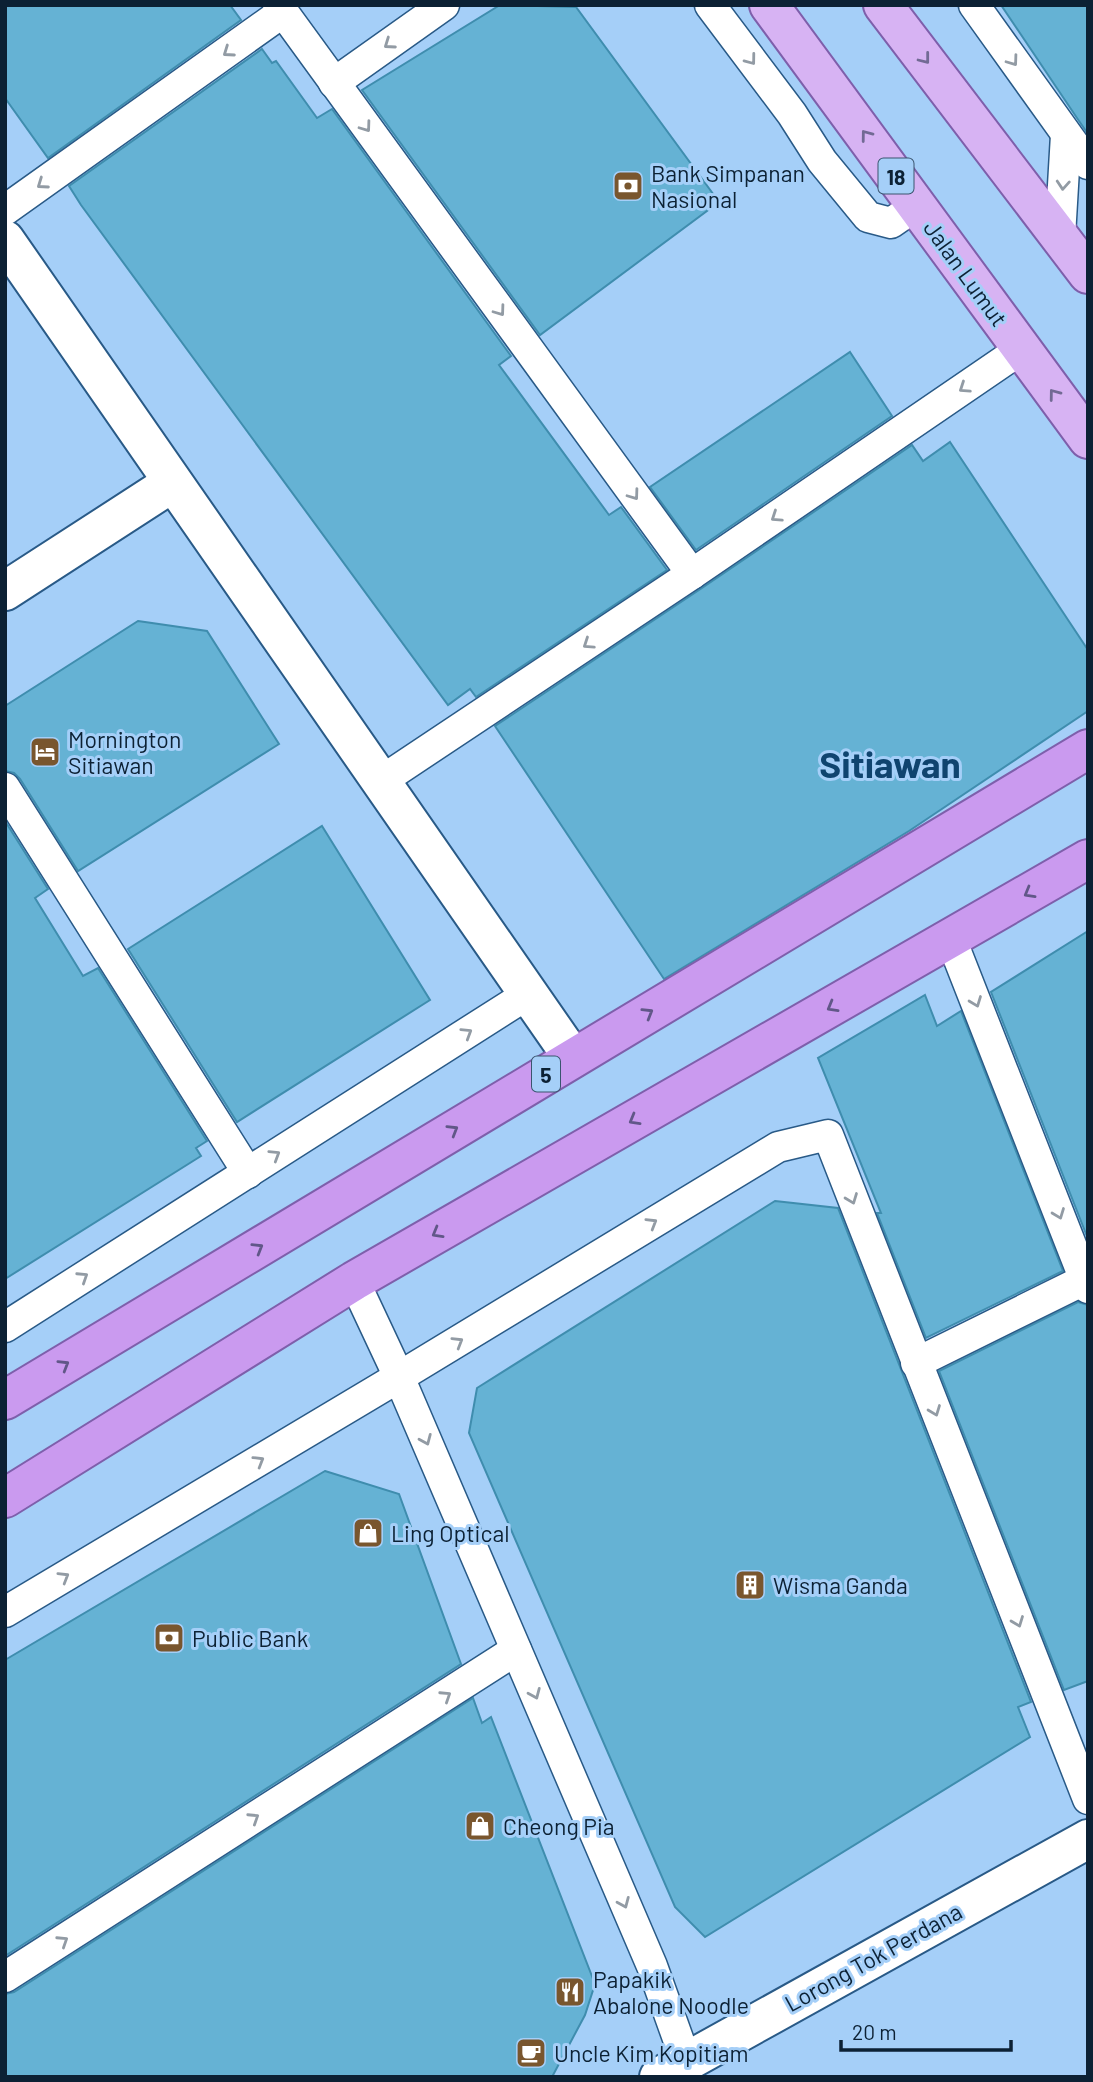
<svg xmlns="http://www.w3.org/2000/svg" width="1093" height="2082" font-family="Barlow,sans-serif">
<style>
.building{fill:#65b2d4;stroke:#3f8dae;stroke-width:2}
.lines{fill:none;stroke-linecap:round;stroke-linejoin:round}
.service-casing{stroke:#295a87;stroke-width:33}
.minor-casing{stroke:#295a87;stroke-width:42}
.primary-casing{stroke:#7e5fab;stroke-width:42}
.trunk-casing{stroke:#7e5fab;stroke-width:42}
.service{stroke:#fff;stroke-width:30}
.minor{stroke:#fff;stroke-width:38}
.primary{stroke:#d7b3f3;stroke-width:38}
.trunk{stroke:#ca9aef;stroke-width:38}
.oneway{stroke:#929ba4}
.oneway2{stroke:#726a94}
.oneway3{stroke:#615788}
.labels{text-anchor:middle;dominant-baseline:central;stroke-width:6;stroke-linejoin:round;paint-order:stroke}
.shield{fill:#a5cff8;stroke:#3a556f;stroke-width:2}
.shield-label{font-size:21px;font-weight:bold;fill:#0c2134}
.poi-label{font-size:23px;fill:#0c2134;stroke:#a5cff8;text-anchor:start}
.street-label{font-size:23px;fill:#0c2134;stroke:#a5cff8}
.town-label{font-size:37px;font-weight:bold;fill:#0f446f;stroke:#a5cff8}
</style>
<rect width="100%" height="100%" fill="#a5cff8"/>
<g class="building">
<path d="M5,5H230L241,20L48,158L5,98Z"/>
<path d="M500,5L576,7L719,202L540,335L362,90Z"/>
<path d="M1001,5H1088V134L1077,118Z"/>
<path d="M262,49L272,63L276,61L317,118L332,109L511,356L499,365L609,515L621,507L667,570L476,697L470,689L448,705L81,205L69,186Z"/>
<path d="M850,352L892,416L696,550L650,487Z"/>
<path d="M950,442L1088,650V711L909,831L664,979L495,726L702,588L912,445L923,461Z"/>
<path d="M138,621L207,631L279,744L78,871L20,779L14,773L5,771V706Z"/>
<path d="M5,821L48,889L35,898L83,976L98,968L207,1141L196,1148L201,1156L5,1279Z"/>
<path d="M322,826L430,1000L237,1122L128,949Z"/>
<path d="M1088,931V1239L991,992Z"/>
<path d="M925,995L937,1026L961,1011L1063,1271L926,1338L877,1213H881L818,1058Z"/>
<path d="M775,1201L838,1208L1031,1702L1018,1707L1030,1737L705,1937L675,1907L469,1433L477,1388Z"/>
<path d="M1078,1302L1088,1305V1681L1064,1690L939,1371Z"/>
<path d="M325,1471L399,1494L461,1664L5,1956V1660Z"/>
<path d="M473,1698L482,1723L491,1717L595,1984L585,2015L552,2077H5V1994L14,1992Z"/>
</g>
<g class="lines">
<g class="service-casing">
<g id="service">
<path d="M278,5L692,574"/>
<path d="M710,5L792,114L822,161L868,217L891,223L917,205"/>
<path d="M974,5L1088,164"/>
<path d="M334,83L444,5"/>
<path d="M5,210L283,12"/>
<path d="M1060,236L1066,135"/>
<path d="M381,781L692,574L1020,350"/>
<path d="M5,788L248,1173"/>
<path d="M951,939L1088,1288"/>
<path d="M354,1281L399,1377L652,1966L686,2061"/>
<path d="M5,1327L528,994"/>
<path d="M916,1363L1084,1280"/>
<path d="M5,1612L399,1377L778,1147L828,1135L1088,1799"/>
<path d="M5,1977L516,1650"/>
</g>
</g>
<g class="minor-casing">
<g id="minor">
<path d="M5,240L573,1058"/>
<path d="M5,591L172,483"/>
<path d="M659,2077L1088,1839"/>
</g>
</g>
<g class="primary-casing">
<g id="primary">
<path d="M769,5L1088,439"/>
<path d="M883,5L1088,274"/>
</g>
</g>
<g class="trunk-casing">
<g id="trunk">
<path d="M5,1400L1088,749"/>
<path d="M5,1498L354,1281L1088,859"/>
</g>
</g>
<use href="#service" class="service"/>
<use href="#minor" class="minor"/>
<use href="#primary" class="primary"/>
<use href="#trunk" class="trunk"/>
</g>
<defs><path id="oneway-chevron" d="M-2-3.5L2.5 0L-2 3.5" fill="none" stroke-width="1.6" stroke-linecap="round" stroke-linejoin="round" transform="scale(1.75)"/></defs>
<g class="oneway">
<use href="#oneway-chevron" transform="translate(389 44) rotate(145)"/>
<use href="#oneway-chevron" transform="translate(228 52) rotate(145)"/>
<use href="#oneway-chevron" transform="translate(751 60) rotate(53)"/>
<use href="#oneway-chevron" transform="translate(1013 61) rotate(54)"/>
<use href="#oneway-chevron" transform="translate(366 127) rotate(54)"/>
<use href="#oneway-chevron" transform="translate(42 184) rotate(145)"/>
<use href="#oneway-chevron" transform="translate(1063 185) rotate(94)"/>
<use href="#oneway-chevron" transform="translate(500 311) rotate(54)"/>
<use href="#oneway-chevron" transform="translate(964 388) rotate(146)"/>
<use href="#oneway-chevron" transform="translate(634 495) rotate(54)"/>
<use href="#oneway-chevron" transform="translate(776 517) rotate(146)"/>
<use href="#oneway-chevron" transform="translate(588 644) rotate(146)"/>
<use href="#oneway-chevron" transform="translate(976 1002) rotate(69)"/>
<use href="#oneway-chevron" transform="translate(467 1033) rotate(-32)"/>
<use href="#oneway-chevron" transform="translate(275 1155) rotate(-32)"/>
<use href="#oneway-chevron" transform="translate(852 1199) rotate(69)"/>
<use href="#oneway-chevron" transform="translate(1059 1214) rotate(69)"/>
<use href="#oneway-chevron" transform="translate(652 1223) rotate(-31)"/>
<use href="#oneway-chevron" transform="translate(83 1277) rotate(-33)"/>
<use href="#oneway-chevron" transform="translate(458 1342) rotate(-31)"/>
<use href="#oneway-chevron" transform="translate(935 1411) rotate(69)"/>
<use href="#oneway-chevron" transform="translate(426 1440) rotate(67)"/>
<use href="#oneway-chevron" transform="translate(259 1461) rotate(-31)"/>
<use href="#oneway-chevron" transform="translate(64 1577) rotate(-31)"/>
<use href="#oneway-chevron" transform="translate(1018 1622) rotate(69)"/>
<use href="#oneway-chevron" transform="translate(535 1694) rotate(67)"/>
<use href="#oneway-chevron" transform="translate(446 1696) rotate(-33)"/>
<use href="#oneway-chevron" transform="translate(254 1818) rotate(-33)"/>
<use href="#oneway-chevron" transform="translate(624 1903) rotate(67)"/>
<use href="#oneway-chevron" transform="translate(63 1941) rotate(-33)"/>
</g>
<g class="oneway2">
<use href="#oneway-chevron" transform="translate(925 59) rotate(52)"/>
<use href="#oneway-chevron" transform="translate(866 135) rotate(-127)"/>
<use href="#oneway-chevron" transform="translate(1054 394) rotate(-127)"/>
</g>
<g class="oneway3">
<use href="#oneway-chevron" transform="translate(1029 893) rotate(150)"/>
<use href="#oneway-chevron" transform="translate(832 1007) rotate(150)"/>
<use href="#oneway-chevron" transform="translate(648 1013) rotate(-31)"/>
<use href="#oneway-chevron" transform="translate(634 1120) rotate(150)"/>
<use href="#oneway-chevron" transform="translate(453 1130) rotate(-31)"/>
<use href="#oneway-chevron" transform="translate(437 1233) rotate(150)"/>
<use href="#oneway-chevron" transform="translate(258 1248) rotate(-31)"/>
<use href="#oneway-chevron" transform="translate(64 1365) rotate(-31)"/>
</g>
<defs>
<g id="bank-square" transform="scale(1.575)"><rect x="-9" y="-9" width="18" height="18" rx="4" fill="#79562e" stroke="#a5cff8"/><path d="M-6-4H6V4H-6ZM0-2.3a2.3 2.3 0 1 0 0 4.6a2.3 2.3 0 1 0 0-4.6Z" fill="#fff"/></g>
<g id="hotel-square" transform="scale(1.575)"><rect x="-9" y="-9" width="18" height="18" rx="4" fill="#79562e" stroke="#a5cff8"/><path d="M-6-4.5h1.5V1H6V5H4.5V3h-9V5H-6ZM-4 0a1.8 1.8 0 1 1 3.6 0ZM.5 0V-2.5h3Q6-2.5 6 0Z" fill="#fff"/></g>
<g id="shop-square" transform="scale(1.575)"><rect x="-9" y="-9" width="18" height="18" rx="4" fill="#79562e" stroke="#a5cff8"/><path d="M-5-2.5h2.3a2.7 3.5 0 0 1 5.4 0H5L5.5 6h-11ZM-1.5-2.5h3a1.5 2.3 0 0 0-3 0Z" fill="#fff"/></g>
<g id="building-square" transform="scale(1.575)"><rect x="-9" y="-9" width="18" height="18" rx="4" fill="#79562e" stroke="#a5cff8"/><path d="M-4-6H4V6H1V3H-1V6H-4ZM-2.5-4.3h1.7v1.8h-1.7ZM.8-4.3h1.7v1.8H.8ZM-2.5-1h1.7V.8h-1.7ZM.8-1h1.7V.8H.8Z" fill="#fff"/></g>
<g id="restaurant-square" transform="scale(1.575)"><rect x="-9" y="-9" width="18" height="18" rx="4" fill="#79562e" stroke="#a5cff8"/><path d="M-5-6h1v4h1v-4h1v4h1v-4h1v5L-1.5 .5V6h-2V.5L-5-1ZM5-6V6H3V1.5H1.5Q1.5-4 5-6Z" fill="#fff"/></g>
<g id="cafe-square" transform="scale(1.575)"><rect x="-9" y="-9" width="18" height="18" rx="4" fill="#79562e" stroke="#a5cff8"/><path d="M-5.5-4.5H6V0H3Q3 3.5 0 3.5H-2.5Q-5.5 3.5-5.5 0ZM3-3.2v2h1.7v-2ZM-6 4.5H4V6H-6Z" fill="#fff"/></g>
</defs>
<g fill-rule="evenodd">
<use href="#bank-square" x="628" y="186"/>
<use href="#hotel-square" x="45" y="752"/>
<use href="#shop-square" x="368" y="1533"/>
<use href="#building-square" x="750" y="1585"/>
<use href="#bank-square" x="169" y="1638"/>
<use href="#shop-square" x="480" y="1826"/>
<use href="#restaurant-square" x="570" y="1992"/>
<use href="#cafe-square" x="531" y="2053"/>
</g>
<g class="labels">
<g class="shield">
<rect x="878.5" y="158.5" width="35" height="35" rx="5"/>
<rect x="532" y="1056.5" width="28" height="35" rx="5"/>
</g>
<g class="shield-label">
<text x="896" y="176">18</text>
<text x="546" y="1074">5</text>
</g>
<g class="poi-label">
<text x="651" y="173">Bank Simpanan<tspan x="651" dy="26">Nasional</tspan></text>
<text x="68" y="739">Mornington<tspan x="68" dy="26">Sitiawan</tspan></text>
<text x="391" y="1533">Ling Optical</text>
<text x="773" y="1585">Wisma Ganda</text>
<text x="192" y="1638">Public Bank</text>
<text x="503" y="1826">Cheong Pia</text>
<text x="593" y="1979">Papakik<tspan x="593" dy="26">Abalone Noodle</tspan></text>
<text x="554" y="2053">Uncle Kim Kopitiam</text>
</g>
<g class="street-label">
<text transform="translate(966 273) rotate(54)">Jalan Lumut</text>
<text transform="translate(873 1957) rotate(-29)">Lorong Tok Perdana</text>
</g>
<g class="town-label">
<text x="890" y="763">Sitiawan</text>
</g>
</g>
<rect width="1093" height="2082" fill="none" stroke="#0c2134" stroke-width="14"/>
<path d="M841 2040v10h170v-10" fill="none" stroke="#0c2134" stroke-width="3.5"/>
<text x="852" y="2040" font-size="21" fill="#0c2134" stroke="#a5cff8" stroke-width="5" paint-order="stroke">20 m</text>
</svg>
